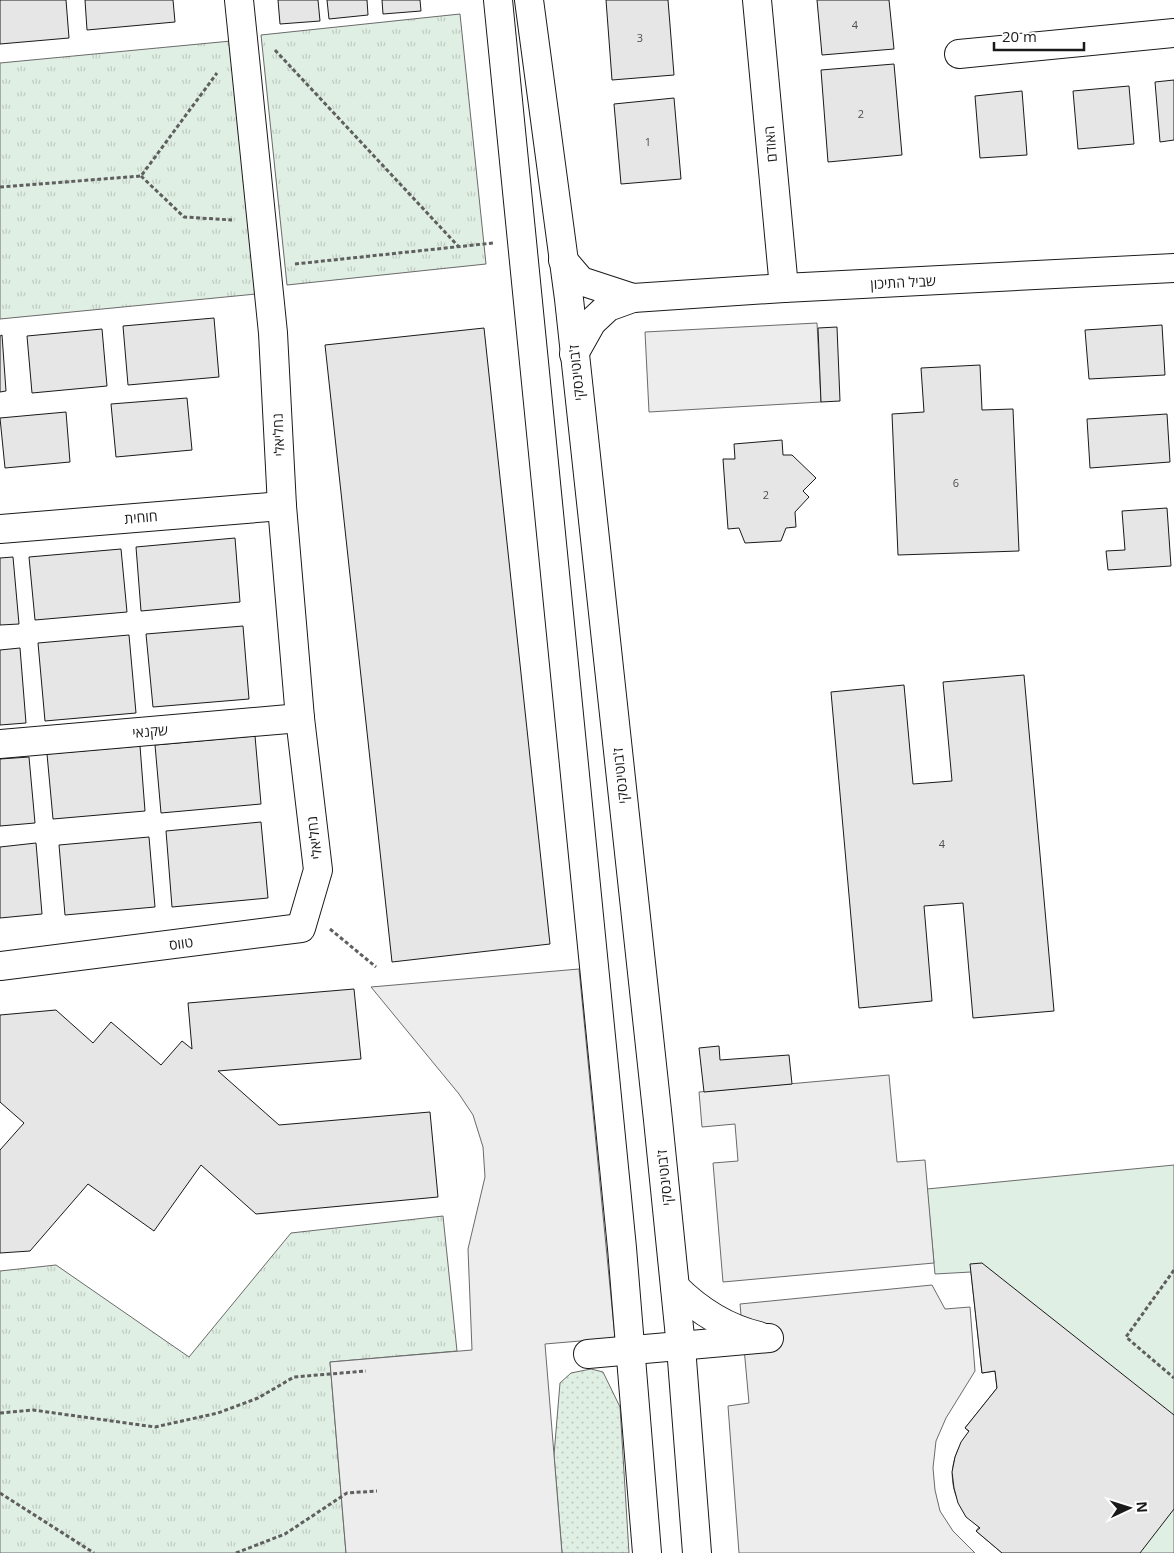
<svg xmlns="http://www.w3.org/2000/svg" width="1174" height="1553" font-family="'Open Sans','Noto Sans Hebrew',sans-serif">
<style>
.grass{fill:url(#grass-dots);stroke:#6a6a6a}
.park{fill:url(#park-tufts);stroke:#6a6a6a}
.pitch{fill:#e0efe3;stroke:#6a6a6a}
.parking{fill:#ededed;stroke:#6a6a6a}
.building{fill:#e6e6e6;stroke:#1a1a1a}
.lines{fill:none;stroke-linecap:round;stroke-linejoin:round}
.minor-casing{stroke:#1a1a1a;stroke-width:30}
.path{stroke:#5f5f5f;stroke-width:3;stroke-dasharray:4 2.5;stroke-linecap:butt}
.minor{stroke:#fff;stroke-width:28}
.labels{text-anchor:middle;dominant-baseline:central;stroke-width:4;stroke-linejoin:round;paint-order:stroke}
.number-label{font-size:11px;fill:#4d4d4d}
.street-label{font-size:14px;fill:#1a1a1a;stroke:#fff}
</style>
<defs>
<pattern id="grass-dots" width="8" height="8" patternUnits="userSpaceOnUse" patternTransform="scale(1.25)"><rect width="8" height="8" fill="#e0efe3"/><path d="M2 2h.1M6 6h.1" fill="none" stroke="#c0ccc2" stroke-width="1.8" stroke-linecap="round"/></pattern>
<pattern id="park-tufts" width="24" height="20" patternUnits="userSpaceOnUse" patternTransform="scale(1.25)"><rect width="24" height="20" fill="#e0efe3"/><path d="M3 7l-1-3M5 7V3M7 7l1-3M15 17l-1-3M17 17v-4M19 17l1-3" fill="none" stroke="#c0ccc2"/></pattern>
</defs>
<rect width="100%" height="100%" fill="#fff"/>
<path class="grass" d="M591,1369L603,1372L620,1407L629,1553H562L554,1455L560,1383L571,1373Z"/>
<g class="park">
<path d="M460,14L486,264L287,285L261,35Z"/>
<path d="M231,41L256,294L0,319V63Z"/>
<path d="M443,1216L457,1351L330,1362L346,1553H0V1271L56,1265L189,1357L291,1233Z"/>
</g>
<path class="pitch" d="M1174,1165V1553H1002L976,1531L979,1527C948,1501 943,1464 969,1432L965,1428L997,1388L995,1371L982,1373L971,1272L935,1274L927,1189Z"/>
<g class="parking">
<path d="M817,323L821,402L649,412L645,332Z"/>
<path d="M579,969L615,1338L545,1344L562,1553H346L330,1362L472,1350L468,1249L485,1177L483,1147L473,1115L459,1094L371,987Z"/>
<path d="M889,1075L897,1162L925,1160L934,1263L723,1282L713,1163L738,1161L735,1124L702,1127L699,1092Z"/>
<path d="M932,1285L945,1309L970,1307L975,1371L946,1418L936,1441L933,1468L935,1490L940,1511L953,1531L975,1553H739L728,1406L749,1403L740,1304Z"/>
</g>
<g class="building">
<path d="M0,0H66L69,38L0,44Z"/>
<path d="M85,0H173L175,22L87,30Z"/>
<path d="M278,0H318L320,21L280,24Z"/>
<path d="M327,0H367L368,15L329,19Z"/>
<path d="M382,0H420L421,11L383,14Z"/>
<path d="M606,0H668L674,75L612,80Z"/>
<path d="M817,0H889L894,49L822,55Z"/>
<path d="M894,64L902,155L828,162L821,70Z"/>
<path d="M1174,80V140L1160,142L1155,82Z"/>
<path d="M1129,86L1134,144L1078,149L1073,91Z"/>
<path d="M1022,91L1027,155L980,158L975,96Z"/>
<path d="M674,98L681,179L621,184L614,104Z"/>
<path d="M214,318L219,377L128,385L123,326Z"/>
<path d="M1162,325L1165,375L1089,379L1085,330Z"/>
<path d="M837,327L840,401L821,402L818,328Z"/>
<path d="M484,328L550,944L392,962L325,345Z"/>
<path d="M102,329L107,386L32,393L27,336Z"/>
<path d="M2,335L6,391L0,392V336Z"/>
<path d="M980,365L982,410L1013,409L1019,551L898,555L892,414L924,412L921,368Z"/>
<path d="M187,398L192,450L116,457L111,404Z"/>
<path d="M66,412L70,462L5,468L0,418Z"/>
<path d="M1167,414L1170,462L1090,468L1087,419Z"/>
<path d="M782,440L783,455H792L816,478L803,491L809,497L795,512L796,527L786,528L781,541L745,543L739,528L728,529L723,459H735L734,444Z"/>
<path d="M1167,508L1171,566L1108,570L1106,551L1125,550L1122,511Z"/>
<path d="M235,538L240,602L141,611L136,547Z"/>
<path d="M121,549L127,612L35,620L29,557Z"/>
<path d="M13,557L19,624L0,625V558Z"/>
<path d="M243,626L249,699L153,707L146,634Z"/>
<path d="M129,635L136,713L45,721L38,643Z"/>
<path d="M20,648L26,723L0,725V650Z"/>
<path d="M1024,675L1054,1011L973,1018L963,903L924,906L932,1001L859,1008L831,692L904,685L913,784L952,781L943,682Z"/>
<path d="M255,736L261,804L161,813L155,745Z"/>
<path d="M140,746L145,811L53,819L47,754Z"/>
<path d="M29,757L35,823L0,826V759Z"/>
<path d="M261,822L268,898L172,907L166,831Z"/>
<path d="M149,837L155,907L65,915L59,845Z"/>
<path d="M36,843L42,914L0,918V847Z"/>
<path d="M354,989L361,1059L218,1071L279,1125L430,1112L438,1197L256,1214L201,1165L154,1231L88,1184L30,1251L0,1253V1150L24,1123L0,1102V1015L56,1010L93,1043L111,1022L161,1065L182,1041L192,1049L188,1003Z"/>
<path d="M719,1046L720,1060L789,1055L792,1084L704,1092L699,1048Z"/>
<path d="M982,1263L1174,1415V1509L1140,1553H1002L976,1531L980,1528L966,1517L958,1503L954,1488L952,1472L955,1457L961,1442L969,1431L965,1428L997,1388L995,1371L982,1373L970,1264Z"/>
</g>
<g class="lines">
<g class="minor-casing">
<g id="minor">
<path d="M498,0L622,1248L647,1553"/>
<path d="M529,0L569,299L658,1120L681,1347L697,1553"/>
<path d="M757,0L784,288"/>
<path d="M959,54L1174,33"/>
<path d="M563,260L581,281L633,298"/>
<path d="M574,354L592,322L608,307L633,298L784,288L1174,268"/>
<path d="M0,529L282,506"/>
<path d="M0,744L300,718"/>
<path d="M0,966L301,928L318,870L300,718L282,506L273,333L239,0"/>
<path d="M675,1287C699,1311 725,1328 759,1336"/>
<path d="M588,1354L769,1338"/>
</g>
</g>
<g class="path">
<path d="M275,50L458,246"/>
<path d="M141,176L184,217L232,220"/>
<path d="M0,187L141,176L217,73"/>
<path d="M295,264L493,243"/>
<path d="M330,929L376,967"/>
<path d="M1174,1270L1126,1337L1174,1378"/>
<path d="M0,1413L33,1410L155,1427L218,1413L258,1398L294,1377L366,1371"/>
<path d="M0,1493L94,1553"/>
<path d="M236,1553L285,1534L347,1493L377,1491"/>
</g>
<use href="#minor" class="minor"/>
</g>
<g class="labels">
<g class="number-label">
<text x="855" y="24">4</text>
<text x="640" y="37">3</text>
<text x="861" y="113">2</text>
<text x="648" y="141">1</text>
<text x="956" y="482">6</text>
<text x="766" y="494">2</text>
<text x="942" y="843">4</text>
</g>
<g class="street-label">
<text transform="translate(770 144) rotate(-95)">האודם</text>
<text transform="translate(903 282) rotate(-3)">שביל התיכון</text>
<text transform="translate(576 373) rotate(-96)">ז'בוטינסקי</text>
<text transform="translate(278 435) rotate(-93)">נחליאלי</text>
<text transform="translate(141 517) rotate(-5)">חוחית</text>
<text transform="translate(150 731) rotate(-5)">שקנאי</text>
<text transform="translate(620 776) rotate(-96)">ז'בוטינסקי</text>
<text transform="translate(314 838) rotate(-97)">נחליאלי</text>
<text transform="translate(181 943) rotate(-7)">טווס</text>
<text transform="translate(664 1178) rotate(-96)">ז'בוטינסקי</text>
</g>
</g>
<g transform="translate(1129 1508) rotate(86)" stroke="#ffffff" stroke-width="4" paint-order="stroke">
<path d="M0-4L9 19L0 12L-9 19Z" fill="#1a1a1a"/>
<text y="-8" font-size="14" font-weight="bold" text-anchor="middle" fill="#1a1a1a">N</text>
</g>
<path d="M994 42v8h90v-8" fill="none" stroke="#1a1a1a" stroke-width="2.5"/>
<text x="1002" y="42" font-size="15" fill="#1a1a1a" stroke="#ffffff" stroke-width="4" paint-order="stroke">20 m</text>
</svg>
